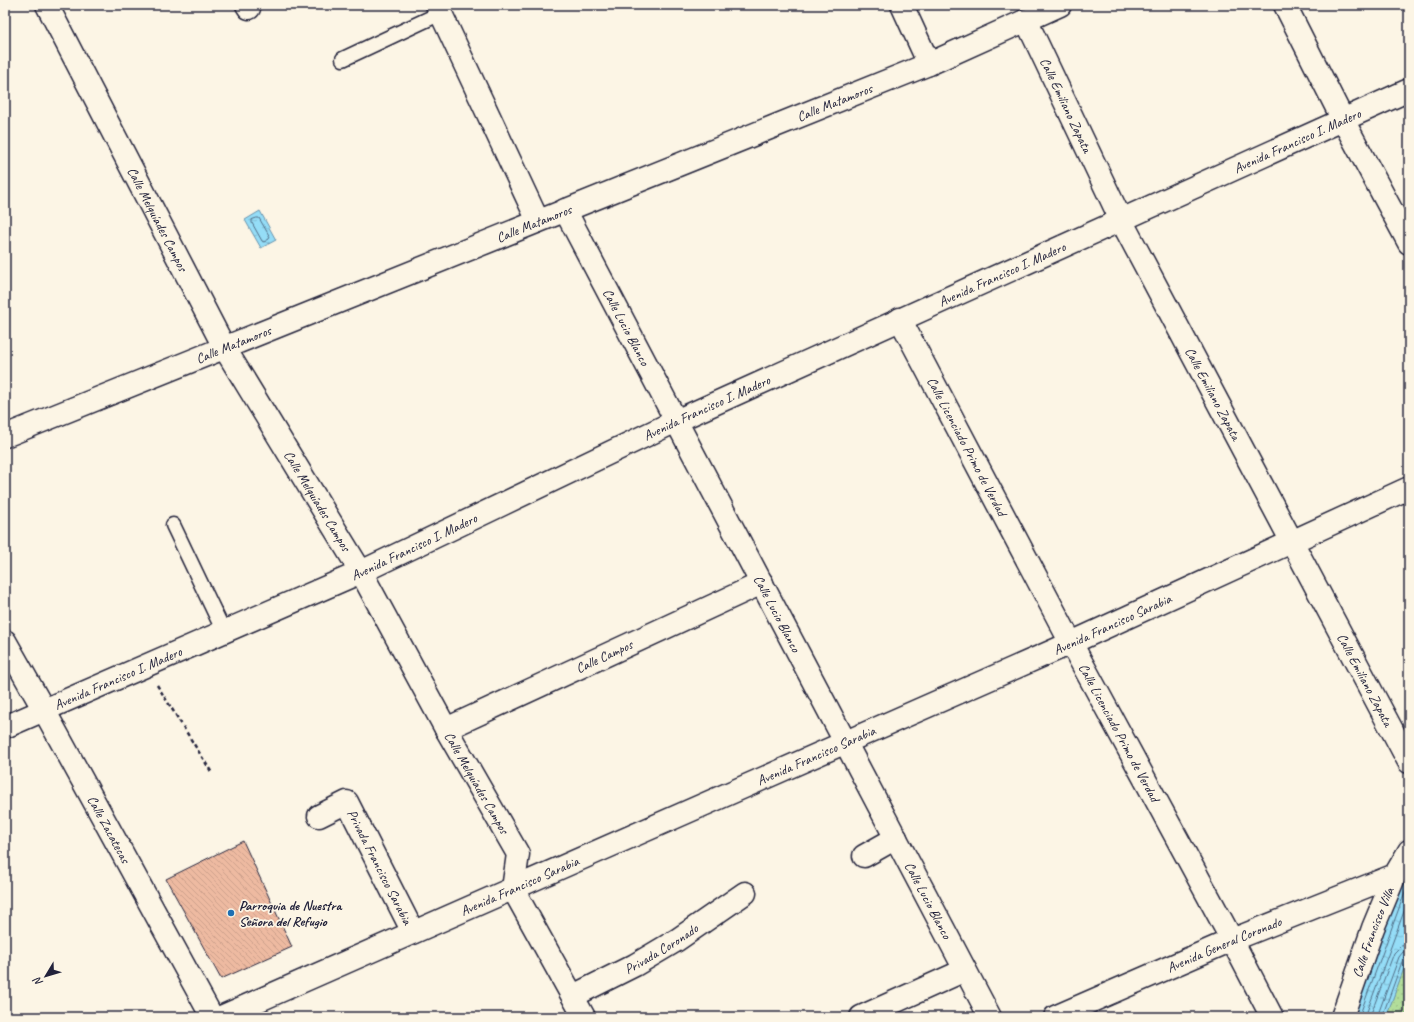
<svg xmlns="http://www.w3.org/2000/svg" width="1414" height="1022" font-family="Caveat,sans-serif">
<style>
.grass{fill:url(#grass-dots);stroke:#6a806a}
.water{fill:url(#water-ripples);stroke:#6792ac}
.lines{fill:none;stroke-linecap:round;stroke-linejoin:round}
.shore{stroke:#506d86;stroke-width:1}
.building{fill:url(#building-back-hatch);stroke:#22223b}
.lane-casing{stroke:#22223b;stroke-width:17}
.street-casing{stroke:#22223b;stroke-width:25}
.secondary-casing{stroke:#22223b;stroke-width:25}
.primary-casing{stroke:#22223b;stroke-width:25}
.path{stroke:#22223b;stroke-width:2.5;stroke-dasharray:4 3;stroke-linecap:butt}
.lane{stroke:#fcf5e5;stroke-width:14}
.street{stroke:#fcf5e5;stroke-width:22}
.secondary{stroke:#fcf5e5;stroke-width:22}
.primary{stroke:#fcf5e5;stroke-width:22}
.poi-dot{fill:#1f6fb2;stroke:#fcf5e5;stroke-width:1.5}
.labels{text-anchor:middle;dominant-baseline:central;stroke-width:3.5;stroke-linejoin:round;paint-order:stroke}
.street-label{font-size:14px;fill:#22223b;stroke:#fcf5e5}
.poi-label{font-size:14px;font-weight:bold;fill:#22223b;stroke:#fcf5e5;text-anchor:start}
</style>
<defs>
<pattern id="grass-dots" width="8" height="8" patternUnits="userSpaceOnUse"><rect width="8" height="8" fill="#b2dd9a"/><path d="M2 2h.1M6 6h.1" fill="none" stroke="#99bd86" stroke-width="1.8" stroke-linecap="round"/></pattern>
<pattern id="water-ripples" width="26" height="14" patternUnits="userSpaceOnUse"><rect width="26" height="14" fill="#95ddf7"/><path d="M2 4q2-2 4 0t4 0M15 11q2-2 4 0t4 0" fill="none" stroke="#80bdd5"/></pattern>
<pattern id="building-back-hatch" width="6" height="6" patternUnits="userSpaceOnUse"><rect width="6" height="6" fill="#eebaa1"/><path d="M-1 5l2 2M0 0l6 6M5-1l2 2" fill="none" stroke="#cca08c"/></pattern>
</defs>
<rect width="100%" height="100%" fill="#fcf5e5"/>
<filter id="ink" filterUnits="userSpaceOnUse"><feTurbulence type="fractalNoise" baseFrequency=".025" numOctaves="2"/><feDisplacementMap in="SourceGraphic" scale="8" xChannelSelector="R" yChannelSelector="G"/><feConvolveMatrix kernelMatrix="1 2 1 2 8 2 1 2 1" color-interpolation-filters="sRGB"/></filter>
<g filter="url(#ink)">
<path class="grass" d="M1409,953V1008L1405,1017H1386Z"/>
<g class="water">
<path d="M260,211L276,240L261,248L245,220Z"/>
<path d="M1409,867V955L1386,1017H1349Z"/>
</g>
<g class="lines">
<g class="shore">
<path d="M257,218H259L270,237L269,239L264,242L262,241L252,223V220Z"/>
<path d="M1359,1017L1409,881"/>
<path d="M1365,1017L1409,898"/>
<path d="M1371,1017L1372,1011L1394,953L1401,946L1409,945"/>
<path d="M1377,1017L1399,957L1403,952L1409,951"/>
<path d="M1382,1017L1403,959L1406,956H1409"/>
</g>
</g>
<path class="building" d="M243,841L292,947L221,979L166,879Z"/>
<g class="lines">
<g class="lane-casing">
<g id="lane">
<path d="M343,59L441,13"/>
<path d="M173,525L224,632"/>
</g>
</g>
<g class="street-casing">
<g id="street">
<path id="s1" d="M47,5L224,347L361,572L446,729L518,854L513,889L584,1017"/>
<path d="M247,5L249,8"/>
<path d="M437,5L538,221"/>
<path d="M902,5L929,64"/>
<path d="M1285,5L1343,120L1409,243"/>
<path id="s2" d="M1026,20L1121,220L1409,762"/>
<path id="s3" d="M565,210L990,1017"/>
<path id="s4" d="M900,319L1071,643L1232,940L1272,1017"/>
<path id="s5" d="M5,641L44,710L212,1017"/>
<path id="s6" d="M446,729L762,583"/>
<path id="s7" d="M319,816L347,802L413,932"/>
<path d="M864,856L896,838"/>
<path id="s8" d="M573,996L635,965L677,940L745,893"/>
<path d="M861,1017L965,970"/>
<path id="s9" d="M1342,1017L1373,928L1395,875"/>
</g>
</g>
<g class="secondary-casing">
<g id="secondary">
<path id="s10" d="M5,727L361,572L676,421L1409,90"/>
<path id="s11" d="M221,1017L1071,643L1409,488"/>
<path id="s12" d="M1055,1017L1232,940L1395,875L1409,851"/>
</g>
</g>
<g class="primary-casing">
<g id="primary">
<path id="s13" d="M5,436L929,64L1060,5"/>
</g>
</g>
<path class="path" d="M157,685L212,773"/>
<use href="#lane" class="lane"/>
<use href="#street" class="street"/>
<use href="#secondary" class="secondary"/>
<use href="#primary" class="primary"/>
</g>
</g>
<circle class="poi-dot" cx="231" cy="913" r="4"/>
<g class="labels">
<g class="street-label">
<text stroke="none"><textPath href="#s13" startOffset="894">Calle Matamoros</textPath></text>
<text stroke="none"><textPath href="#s2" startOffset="94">Calle Emiliano Zapata</textPath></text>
<text stroke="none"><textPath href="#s10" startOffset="1419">Avenida Francisco I. Madero</textPath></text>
<text stroke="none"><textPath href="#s1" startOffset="241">Calle Melquíades Campos</textPath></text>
<text stroke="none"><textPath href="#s13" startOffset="570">Calle Matamoros</textPath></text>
<text stroke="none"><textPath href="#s10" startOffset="1095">Avenida Francisco I. Madero</textPath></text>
<text stroke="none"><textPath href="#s3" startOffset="132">Calle Lucio Blanco</textPath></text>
<text stroke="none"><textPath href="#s13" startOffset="246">Calle Matamoros</textPath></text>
<text stroke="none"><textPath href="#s2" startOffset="418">Calle Emiliano Zapata</textPath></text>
<text stroke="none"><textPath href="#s10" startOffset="771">Avenida Francisco I. Madero</textPath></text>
<text stroke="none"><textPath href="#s4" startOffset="144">Calle Licenciado Primo de Verdad</textPath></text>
<text stroke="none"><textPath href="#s1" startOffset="565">Calle Melquíades Campos</textPath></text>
<text stroke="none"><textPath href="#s10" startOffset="447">Avenida Francisco I. Madero</textPath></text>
<text stroke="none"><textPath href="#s3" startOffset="456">Calle Lucio Blanco</textPath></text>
<text stroke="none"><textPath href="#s11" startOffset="974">Avenida Francisco Sarabia</textPath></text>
<text stroke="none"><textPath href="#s6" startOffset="174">Calle Campos</textPath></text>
<text stroke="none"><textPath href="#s10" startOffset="123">Avenida Francisco I. Madero</textPath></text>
<text stroke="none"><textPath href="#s2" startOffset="742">Calle Emiliano Zapata</textPath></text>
<text stroke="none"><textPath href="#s4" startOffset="468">Calle Licenciado Primo de Verdad</textPath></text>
<text stroke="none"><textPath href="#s11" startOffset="650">Avenida Francisco Sarabia</textPath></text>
<text stroke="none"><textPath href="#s1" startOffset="889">Calle Melquíades Campos</textPath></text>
<text stroke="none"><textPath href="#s5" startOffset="215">Calle Zacatecas</textPath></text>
<text stroke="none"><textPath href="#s7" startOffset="104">Privada Francisco Sarabia</textPath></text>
<text stroke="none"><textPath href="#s11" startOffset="326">Avenida Francisco Sarabia</textPath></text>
<text stroke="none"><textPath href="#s3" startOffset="780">Calle Lucio Blanco</textPath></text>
<text stroke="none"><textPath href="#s9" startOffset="90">Calle Francisco Villa</textPath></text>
<text stroke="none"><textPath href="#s12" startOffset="184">Avenida General Coronado</textPath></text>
<text stroke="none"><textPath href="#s8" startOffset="100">Privada Coronado</textPath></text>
</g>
<g class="poi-label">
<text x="239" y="905">Parroquia de Nuestra<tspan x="239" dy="16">Señora del Refugio</tspan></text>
</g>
</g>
<rect width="1414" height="1022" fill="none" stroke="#fcf5e5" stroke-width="20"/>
<rect x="10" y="10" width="1394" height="1002" fill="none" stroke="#22223b" stroke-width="1.5" filter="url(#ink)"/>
<g transform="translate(46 976) rotate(232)" stroke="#fcf5e5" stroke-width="3" paint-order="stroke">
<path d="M0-3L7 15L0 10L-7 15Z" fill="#22223b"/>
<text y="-6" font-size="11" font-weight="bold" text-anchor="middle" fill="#22223b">N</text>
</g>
</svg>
